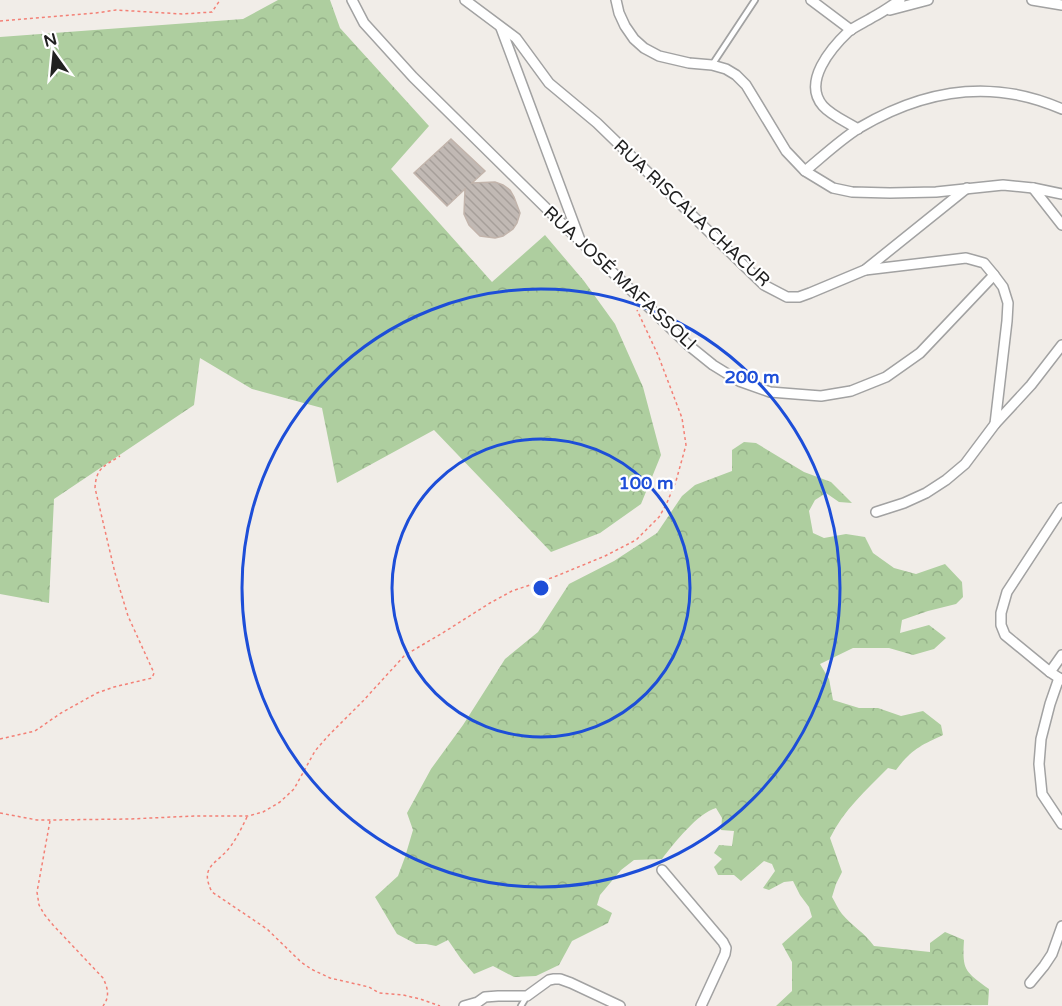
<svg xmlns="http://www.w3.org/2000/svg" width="1062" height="1006" font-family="'Varela Round',sans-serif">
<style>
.forest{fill:url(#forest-crowns)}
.building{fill:url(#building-back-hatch);stroke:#c2b4ab;stroke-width:1.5}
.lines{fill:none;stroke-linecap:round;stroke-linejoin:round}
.lane-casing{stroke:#a2a2a2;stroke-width:8}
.street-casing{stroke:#a2a2a2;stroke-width:12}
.path{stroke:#f38076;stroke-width:1.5;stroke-dasharray:3 3;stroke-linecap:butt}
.lane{stroke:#fff;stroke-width:4.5}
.street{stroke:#fff;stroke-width:9}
.ring{fill:none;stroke:#1d4ed8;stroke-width:3}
.labels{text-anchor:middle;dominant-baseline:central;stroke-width:4.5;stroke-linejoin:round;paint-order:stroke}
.street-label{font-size:18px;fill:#212121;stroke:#fff}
.centre{fill:#1d4ed8;stroke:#fff;stroke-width:3}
.ring-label{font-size:18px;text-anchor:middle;font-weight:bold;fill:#1d4ed8;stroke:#fff;stroke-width:4.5;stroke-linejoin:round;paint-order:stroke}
</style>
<defs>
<pattern id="forest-crowns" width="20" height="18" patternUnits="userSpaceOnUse" patternTransform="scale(1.5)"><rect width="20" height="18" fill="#aece9f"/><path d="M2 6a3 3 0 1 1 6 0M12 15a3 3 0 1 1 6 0" fill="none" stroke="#95b189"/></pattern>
<pattern id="building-back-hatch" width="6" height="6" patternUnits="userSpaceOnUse" patternTransform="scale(1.5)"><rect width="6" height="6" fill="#c1b9b4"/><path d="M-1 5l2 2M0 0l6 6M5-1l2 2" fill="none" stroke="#a69f9a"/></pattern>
</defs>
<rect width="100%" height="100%" fill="#f1ede8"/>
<g class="forest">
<path d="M278,0H330L340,28L429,126L391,169L492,282L545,235L584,281L615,324L643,387L661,455L641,504L600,533L551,552L434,430L337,483L322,408L252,389L200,358L194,405L54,499L49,603L0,594V37L243,19Z"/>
<path d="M744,442L756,443L804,472L831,482L852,503L839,502L826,493L815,500L809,511L813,533L824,538L846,534L865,537L873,553L894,568L916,574L945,564L962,582L963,597L956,604L928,611L902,620L900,633L929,625L946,638L934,649L913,655L889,648H853L820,664L829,679L833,700L859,708H878L901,716L923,711L941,725L943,735C921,745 911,750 896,770L888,768C866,790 843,811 830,838L842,872L836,884L832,897C835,902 838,909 842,914C852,926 865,933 874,946L930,952V943L945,932L964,940C962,971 965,971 989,989L988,1005L776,1006L792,991V962L782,944L812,917L809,907L800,895L793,881L784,882L769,890L763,888L775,871L772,864L764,861L741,881L734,875H718L714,867L722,859L714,853L719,845L732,846L734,831L721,830L722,818L716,808C698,813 674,843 662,859L634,860L621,870L600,895L597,905L612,913L608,923L572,941L559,965L536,976L514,977L493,966L474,974L461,959L448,940L436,946L426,944H416L397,934L375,897L398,876L405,857L413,830L407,813L431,769L463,725L505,659L538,632L569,584L614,561L657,533L682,496L695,485L732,471V450Z"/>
</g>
<path class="building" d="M451,139L485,171L472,183L495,182L503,185L510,190L514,197L520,213L517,223L513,229L503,236L495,238L480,236L469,225L464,214L465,189L447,206L414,173Z"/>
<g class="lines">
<g class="lane-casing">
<g id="lane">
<path d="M712,65L755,0"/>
<path d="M521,1006L527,996"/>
</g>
</g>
<g class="street-casing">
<g id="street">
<path d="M352,0L364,23L413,77L550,212L687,344L713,365L739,381L770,392L821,396L851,391L886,377L920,353L994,275"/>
<path d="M465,0L516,38L549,83L597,123L764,285L787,297H799L810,293L865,270L967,188"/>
<path d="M616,0L619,13L625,26L634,39L644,48L659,56L689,63L712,65L726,69L736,75L746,85L786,151L805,171L833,188L852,192L890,193L936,192L1003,185L1033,188L1062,194"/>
<path d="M811,0L851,30"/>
<path d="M1032,0L1062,5"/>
<path d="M890,10L928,0"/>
<path d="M501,28L580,240"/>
<path d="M858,129C847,122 832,116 823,106C802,82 831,48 849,31C856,26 865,22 873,17C883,12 891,6 900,0"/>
<path d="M805,171C822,157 840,140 859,128C923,90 992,78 1062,109"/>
<path d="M1033,188L1062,225"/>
<path d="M865,270L966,258L984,263L994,275L1003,287L1008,303L1007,321L995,424"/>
<path d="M1062,508L1007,592L1001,613V625L1005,635L1050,672L1062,680"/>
<path d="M876,512L904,503L926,493L946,480L965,464L995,424L1031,385L1062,345"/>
<path d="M1050,672L1062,655"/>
<path d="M1059,678L1050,704L1041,739L1039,764L1042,794L1062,824"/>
<path d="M662,870L723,942L726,948L725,954L701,1006"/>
<path d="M1030,983L1044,966L1052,954L1062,926"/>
<path d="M464,1006L478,1002L485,997L498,996H527L549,980L554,979H560L571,983L620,1006"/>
</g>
</g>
<g class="path">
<path d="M0,21L96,13L116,10L182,14L212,12L220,0"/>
<path d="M0,739L35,731L61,713L97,693L114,687L152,678L154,673L128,616L115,573L95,488C96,468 104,466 120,456"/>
<path d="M0,813L37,820H50L130,819L194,816H248L263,812L280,802L294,789L315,751L329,735L363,701L405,655L441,634L490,603L512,591L554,577L605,556L636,540L659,517L666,505L676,481L686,445L682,418L658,355L637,310"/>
<path d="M247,817C242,827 237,838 230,847C216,865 199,866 212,892L267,929L301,962L311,969L330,978L369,987L379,993L403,995L420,999L440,1006"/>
<path d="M50,821L37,892L39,905L44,914L53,925L103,978C108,988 110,997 103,1006"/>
</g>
<use href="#lane" class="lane"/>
<use href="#street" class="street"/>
</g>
<g class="ring">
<circle cx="541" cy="588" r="149"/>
<circle cx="541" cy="588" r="299"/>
</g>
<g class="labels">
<g class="street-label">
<text transform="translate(692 213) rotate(43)">RUA RISCALA CHACUR</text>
<text transform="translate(620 278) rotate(43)">RUA JOSÉ MAFASSOLI</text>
</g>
</g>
<circle cx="541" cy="588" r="9" class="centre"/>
<g class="ring-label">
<text x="752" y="383">200 m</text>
<text x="646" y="489">100 m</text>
</g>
<g transform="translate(54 54) rotate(345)" stroke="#ffffff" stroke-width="4.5" paint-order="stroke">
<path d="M0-4.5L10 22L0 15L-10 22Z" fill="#212121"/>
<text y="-9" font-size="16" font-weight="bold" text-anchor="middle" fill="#212121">N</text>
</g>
</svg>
